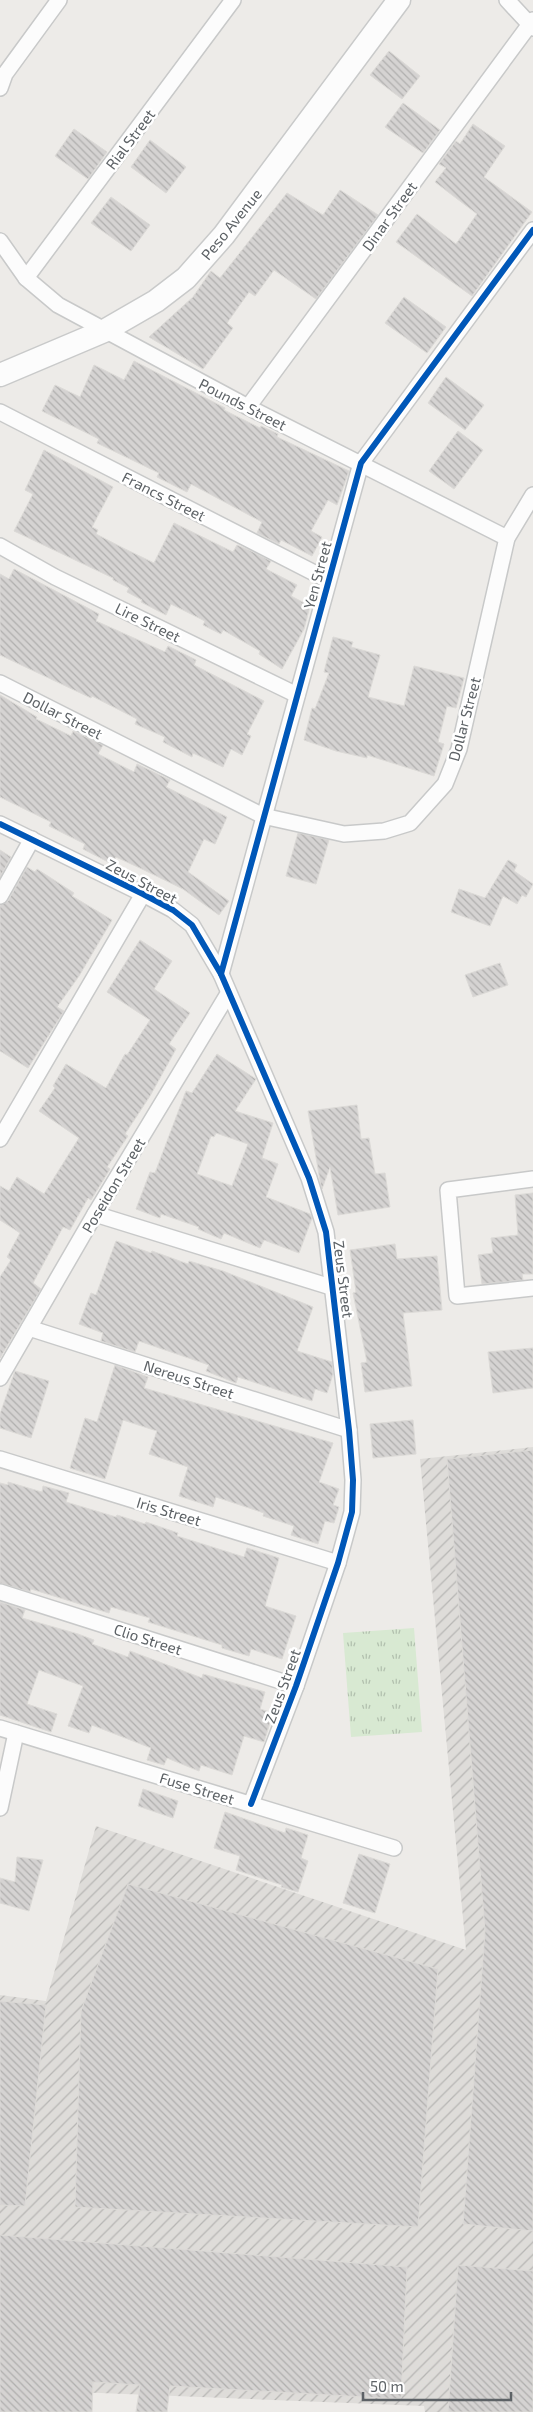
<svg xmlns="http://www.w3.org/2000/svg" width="533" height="2412" font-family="'Exo 2',sans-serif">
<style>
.industrial{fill:url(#industrial-furrows)}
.park{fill:url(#park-tufts)}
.building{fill:url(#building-back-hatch);stroke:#dcdad7;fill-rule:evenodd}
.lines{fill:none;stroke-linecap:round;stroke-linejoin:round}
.street-casing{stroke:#c8c9c9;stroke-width:18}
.secondary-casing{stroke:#c9caca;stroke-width:25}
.street{stroke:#fcfcfc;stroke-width:15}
.secondary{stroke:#fcfcfc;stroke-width:22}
.cycleway-casing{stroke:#fff;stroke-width:9}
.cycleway{stroke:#0057b8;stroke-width:6}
.labels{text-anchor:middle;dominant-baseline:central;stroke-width:5;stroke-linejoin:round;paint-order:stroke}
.street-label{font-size:15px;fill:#5d6266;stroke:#fff}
</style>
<defs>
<pattern id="industrial-furrows" width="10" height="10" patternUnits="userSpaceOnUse" patternTransform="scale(1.25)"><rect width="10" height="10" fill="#dedcd9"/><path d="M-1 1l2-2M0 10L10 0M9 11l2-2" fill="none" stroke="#b7b6b4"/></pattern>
<pattern id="park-tufts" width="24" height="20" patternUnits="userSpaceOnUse" patternTransform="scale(1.25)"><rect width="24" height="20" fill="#d8e9d2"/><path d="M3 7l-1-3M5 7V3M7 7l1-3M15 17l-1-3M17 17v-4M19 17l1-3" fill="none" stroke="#b2c0ae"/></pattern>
<pattern id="building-back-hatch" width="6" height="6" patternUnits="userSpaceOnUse" patternTransform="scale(1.25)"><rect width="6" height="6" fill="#d5d3d2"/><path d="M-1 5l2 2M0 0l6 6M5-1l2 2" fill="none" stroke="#b0afae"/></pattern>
</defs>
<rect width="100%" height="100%" fill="#edebe8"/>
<path class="industrial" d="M533,1447V2412H425L424,2406L0,2389V1995L46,2001L96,1826L466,1950L420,1459Z"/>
<path class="park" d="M414,1628L422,1732L351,1737L343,1633Z"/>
<g class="building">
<path d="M389,51L420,76L402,99L370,75Z"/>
<path d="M403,103L440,130L423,153L385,127Z"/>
<path d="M473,124L505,146L484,177L532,212L472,296L396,242L417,214L456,244L477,214L435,182L446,168L439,164L456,141L460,144Z"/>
<path d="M74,129L107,152L88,179L55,156Z"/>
<path d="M150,140L186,167L166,193L131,167Z"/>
<path d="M340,190L378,215L316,299L274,270L255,296L249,292L227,323L233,328L203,369L149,337L193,297L211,271L220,278L287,193L323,215Z"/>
<path d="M111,197L150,225L131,251L91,223Z"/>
<path d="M404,297L446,327L427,353L385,323Z"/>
<path d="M134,361L225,408L224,410L260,428L261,426L278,434L277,437L349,471L337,505L328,500L311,531L322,537L312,556L281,540L279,544L257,533L262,522L221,500L191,484L187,492L157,477L159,473L97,443L99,439L42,411L55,385L80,397L94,365L124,380Z"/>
<path d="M446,377L484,405L465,430L428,403Z"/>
<path d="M458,431L483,450L454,489L429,471Z"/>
<path d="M44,450L113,487L92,527L98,530L96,534L123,548L154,563L174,523L233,552L237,545L249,550L271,561L266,569L297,585L291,596L310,606L304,629L282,669L259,654L260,651L223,630L221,634L203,625L205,621L171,604L166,615L141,602L142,600L127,592L129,588L113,580V578L14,531L33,494L25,490Z"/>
<path d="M14,569L99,614L96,621L165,652L168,646L196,660L194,665L264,701L247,734L251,736L242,755L231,749L223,767L193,753L192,757L163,742L165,737L135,724L137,719L92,696L91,698L0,655V574L9,579Z"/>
<path d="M333,637L353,642L351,647L380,655L368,697L404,706L414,666L464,678L456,708L447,706L438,742L444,744L434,776L367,755V758L336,751L304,740L312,708L315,709L329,673L324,672Z"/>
<path d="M0,695L37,717L36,719L71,736L73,731L103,745L98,754L134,772L137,764L170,780L166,787L227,817L215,844L204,839L188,872L229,901L219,915L183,889L142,869L116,857L112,864L83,849L85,844L49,826L51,822L0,797Z"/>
<path d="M298,833L329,840L316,884L286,876Z"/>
<path d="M0,850L11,857L0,877Z"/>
<path d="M508,860L517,865L514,871L533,884L526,897L522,895L517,904L503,896L490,926L451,912L459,889L485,898Z"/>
<path d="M27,867L35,872L37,869L74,893L72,896L112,920L79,976L57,1007L64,1011L28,1068L0,1051V905L8,901Z"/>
<path d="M140,940L172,961L154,989L190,1013L169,1044L176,1049L150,1096L125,1134L128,1136L107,1167L110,1169L91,1200L88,1198L70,1230L63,1227L33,1283L41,1289L0,1358V1277L11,1260L7,1257L20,1233L0,1220V1186L9,1191L17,1177L44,1194L79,1138L39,1111L55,1088L53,1086L66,1064L106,1088L125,1054L127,1055L150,1020L107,992Z"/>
<path d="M500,963L508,985L473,997L465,975Z"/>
<path d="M217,1054L256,1079L235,1111L273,1123L262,1158L278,1164L266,1197L310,1214L312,1218L299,1253L264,1240L260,1248L224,1233L221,1239L198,1229L199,1227L161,1214L160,1218L136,1209L150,1172L155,1173L186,1091L192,1093ZM216,1133L248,1144L232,1186L197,1174L211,1136L214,1137Z"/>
<path d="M357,1105L361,1139L369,1138L375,1174L385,1173L390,1207L338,1215L330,1167L322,1189L321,1186L308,1111Z"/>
<path d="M533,1193V1274H522L523,1280L482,1284L478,1255L493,1253L491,1238L518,1235L515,1195Z"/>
<path d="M116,1241L151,1253L152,1251L188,1264L189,1261L223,1271L313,1307L297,1351L332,1362L333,1374L327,1393L315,1389L312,1401L238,1377L236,1383L206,1371L209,1365L139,1341L135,1352L101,1341L103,1333L79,1324L91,1293L96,1295Z"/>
<path d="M395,1244L397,1259L437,1256L442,1310L403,1313L412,1386L365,1392L361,1363L367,1362L353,1293L356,1292L350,1250Z"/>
<path d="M533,1348V1388L493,1393L488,1352Z"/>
<path d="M115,1365L148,1377L144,1388L333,1443L319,1482L339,1489L333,1505L339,1507L334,1523L325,1521L318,1544L291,1535L294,1526L263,1516L264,1513L216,1497L213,1507L179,1496L188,1467L149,1454L157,1431L123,1420L105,1479L70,1468L85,1418L97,1422Z"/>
<path d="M15,1371L49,1381L31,1438L0,1428V1414Z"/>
<path d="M413,1420L416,1454L373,1458L370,1424Z"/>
<path d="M533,1450V2231L463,2224L485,1931L447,1459Z"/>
<path d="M8,1482L42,1492L43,1486L69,1493L66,1502L116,1517L117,1515L145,1524L146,1522L178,1533L177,1536L244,1557L247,1548L279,1558L265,1606L296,1616L282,1659L251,1649L249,1656L222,1648V1645L148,1622L150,1618L111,1607L109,1613L31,1589L30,1592L0,1583V1483L8,1485Z"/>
<path d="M0,1602L25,1610L22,1618L78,1634L94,1640L92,1644L128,1657L130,1651L202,1678L203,1674L265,1692L260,1709L273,1713L264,1742L244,1736L232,1775L201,1765L199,1771L167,1758L164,1765L147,1760L151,1748L92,1725L89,1733L68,1726L83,1686L39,1670L27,1704L57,1714L51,1732L0,1715Z"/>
<path d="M143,1789L178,1801L173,1818L138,1806Z"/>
<path d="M225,1812L285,1833L286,1828L308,1835L301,1858L308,1861L298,1892L281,1887L282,1885L236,1870L240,1856L214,1848Z"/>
<path d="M359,1854L390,1864L375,1913L343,1903Z"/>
<path d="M17,1857L43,1860L29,1911L0,1903V1878L15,1882Z"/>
<path d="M128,1884L438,1969L418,2227L75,2207L81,2011Z"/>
<path d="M0,2001L46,2005L25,2206L0,2205Z"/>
<path d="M0,2235L407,2267L401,2399L170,2386L167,2412H136L140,2385L93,2382L92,2412H0Z"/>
<path d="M458,2265L533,2271V2412H448Z"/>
</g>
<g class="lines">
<g class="street-casing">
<g id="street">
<path d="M507,0L533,28"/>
<path d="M0,88L5,74L59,0"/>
<path d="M0,241L26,278L58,305L248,407L507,538"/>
<path d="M26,278L233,0"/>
<path d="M248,407L533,20"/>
<path d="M0,412L328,580"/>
<path d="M0,546L55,577L297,695"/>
<path d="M0,683L263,816L344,834L384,831L410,823L445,784L459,749L507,538L533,495"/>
<path d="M0,824L143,894L173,910L192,925L221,974L309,1178L326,1232L349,1430L353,1480L352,1512L338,1563L296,1686L251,1804"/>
<path d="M0,896L32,839"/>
<path d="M221,974L361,463L533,230"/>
<path d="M0,1139L143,894"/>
<path d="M533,1179L448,1190L457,1296L533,1288"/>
<path d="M95,1214L334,1288"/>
<path d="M29,1328L349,1430"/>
<path d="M0,1378L95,1214L228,994"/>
<path d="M0,1459L338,1563"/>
<path d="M0,1592L296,1686"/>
<path d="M0,1728L394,1848"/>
<path d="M0,1808L16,1733"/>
</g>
</g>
<g class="secondary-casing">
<path id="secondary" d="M0,375L104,331L156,301L186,278L224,235L399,0"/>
</g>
<use href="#street" class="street"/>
<use href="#secondary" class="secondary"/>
<g class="cycleway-casing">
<g id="cycleway">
<path d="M0,824L143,894L173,910L192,925L221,974L309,1178L326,1232L349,1430L353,1480L352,1512L338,1563L296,1686L251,1804"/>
<path d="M221,974L361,463L533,230"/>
</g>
</g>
<use href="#cycleway" class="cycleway"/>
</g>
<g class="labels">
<g class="street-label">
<text transform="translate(130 139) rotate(-53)">Rial Street</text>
<text transform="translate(389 216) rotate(-54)">Dinar Street</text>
<text transform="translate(231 224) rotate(-51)">Peso Avenue</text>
<text transform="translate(243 404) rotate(27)">Pounds Street</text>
<text transform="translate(164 496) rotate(27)">Francs Street</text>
<text transform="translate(317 575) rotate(-75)">Yen Street</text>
<text transform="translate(148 622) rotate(26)">Lire Street</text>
<text transform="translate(63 715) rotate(27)">Dollar Street</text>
<text transform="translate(464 719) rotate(-75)">Dollar Street</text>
<text transform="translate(142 881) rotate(28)">Zeus Street</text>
<text transform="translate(113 1185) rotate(-59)">Poseidon Street</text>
<text transform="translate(344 1279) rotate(83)">Zeus Street</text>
<text transform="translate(189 1379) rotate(18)">Nereus Street</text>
<text transform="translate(169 1511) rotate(17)">Iris Street</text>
<text transform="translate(148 1639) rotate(18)">Clio Street</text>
<text transform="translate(282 1686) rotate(-70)">Zeus Street</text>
<text transform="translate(197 1788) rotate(17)">Fuse Street</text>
</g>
</g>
<path d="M363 2392v8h148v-8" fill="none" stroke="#5d6266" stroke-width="2.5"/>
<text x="370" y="2392" font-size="15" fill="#5d6266" stroke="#ffffff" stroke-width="4" paint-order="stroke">50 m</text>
</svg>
